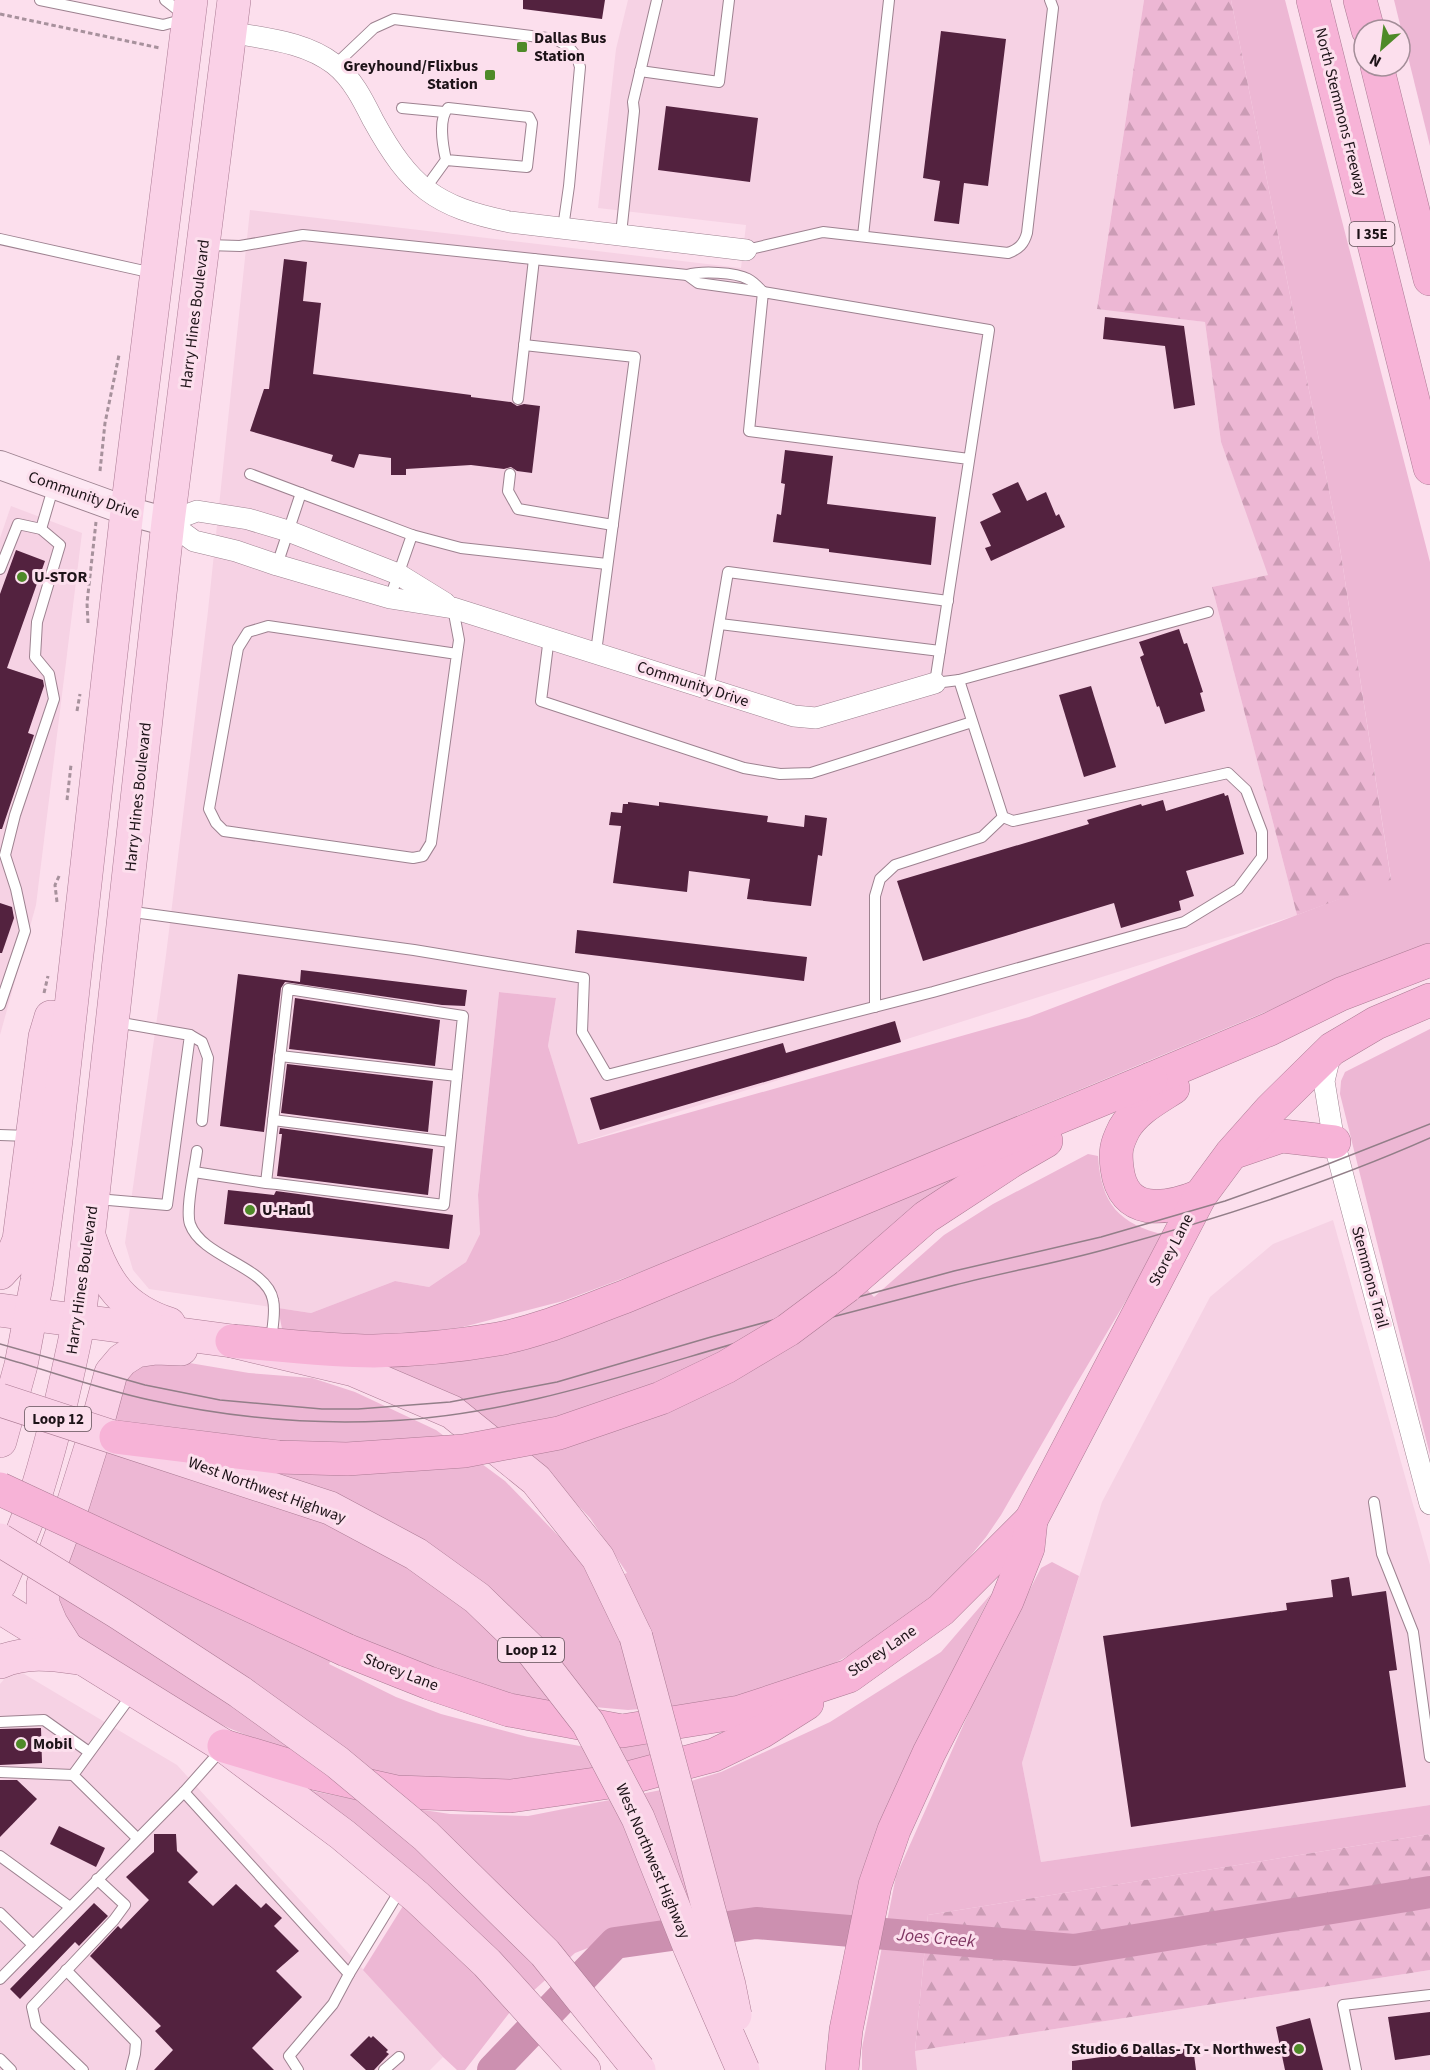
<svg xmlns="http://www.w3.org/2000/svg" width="1430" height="2070" font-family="'Source Sans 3',sans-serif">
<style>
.built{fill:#f6d2e4}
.green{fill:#edb7d4}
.forest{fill:url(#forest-firs)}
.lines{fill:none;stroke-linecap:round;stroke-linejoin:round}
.river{stroke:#cc90b0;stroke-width:32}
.building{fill:#53223f}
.lane-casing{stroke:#9d8290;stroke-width:12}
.street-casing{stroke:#9d8290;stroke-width:22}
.secondary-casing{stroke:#9d8290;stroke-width:30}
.primary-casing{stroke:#ab7b94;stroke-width:34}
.highway-casing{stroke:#ab7b94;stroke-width:34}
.path{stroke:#a7919c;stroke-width:3;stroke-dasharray:4.5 3;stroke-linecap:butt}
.lane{stroke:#fff;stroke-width:10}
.street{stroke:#fff;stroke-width:21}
.secondary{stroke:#fde8f3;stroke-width:28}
.primary{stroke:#fad1e7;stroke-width:33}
.highway{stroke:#f7b3d7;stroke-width:33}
.tram{stroke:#927e88;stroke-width:1.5}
.primary-bridge-casing{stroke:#ab7b94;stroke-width:34;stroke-linecap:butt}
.highway-bridge-casing{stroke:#ab7b94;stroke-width:34;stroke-linecap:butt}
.primary-bridge{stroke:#fad1e7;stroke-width:33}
.highway-bridge{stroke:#f7b3d7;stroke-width:33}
.poi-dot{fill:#4e8a28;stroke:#fcdfed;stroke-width:2}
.labels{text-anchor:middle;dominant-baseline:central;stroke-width:6;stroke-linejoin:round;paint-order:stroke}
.shield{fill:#fcdfed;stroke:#605058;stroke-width:1.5}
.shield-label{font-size:15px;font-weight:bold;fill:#1d1318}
.poi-label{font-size:16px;font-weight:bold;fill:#1d1318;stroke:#fcdfed;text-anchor:start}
.street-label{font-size:16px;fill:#1d1318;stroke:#fcdfed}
.water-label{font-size:18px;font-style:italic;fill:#803763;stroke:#fcdfed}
</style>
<defs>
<pattern id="forest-firs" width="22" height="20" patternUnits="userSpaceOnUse" patternTransform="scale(1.5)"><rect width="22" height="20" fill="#edb7d4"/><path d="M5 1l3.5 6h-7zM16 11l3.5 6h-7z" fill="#cb9cb5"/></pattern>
</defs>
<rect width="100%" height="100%" fill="#fcdfed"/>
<g class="built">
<path d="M628,0H1144L1097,308L1205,322L1221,442L1269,575L1212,587L1297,915L577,1144L548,1046L556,998L499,992L478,1195L480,1234L466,1262L429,1287L395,1281L311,1313L149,1289L133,1270L125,1243L166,955L208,611L250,210L741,268L746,225L598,208L616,49Z"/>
<path d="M11,506L82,533L36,905L0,1035V538Z"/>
<path d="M1333,1220L1430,1565V1805L1041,1862L1022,1763L1102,1502L1210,1297L1273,1244Z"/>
<path d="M14,1668L177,1765L443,2057L430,2070H0V1684Z"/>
<path d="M1430,1970V2070H917L915,2051Z"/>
</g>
<g class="green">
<path d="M1231,0H1285L1430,562V943L680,1257L563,1301L463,1327L380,1337L332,1338L282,1329L278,1308L311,1313L395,1281L429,1287L466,1262L480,1234L478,1195L499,992L556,998L548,1046L578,1144L1029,1017L1391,879L1338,535Z"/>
<path d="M1394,0H1430V146Z"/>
<path d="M1430,1029V1455L1340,1094L1341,1081L1345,1072Z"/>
<path d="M1088,1154L1098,1156C1101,1204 1119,1224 1165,1235L1074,1388L1001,1515L986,1537L968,1559L930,1598L860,1649L833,1664L806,1676L748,1695L689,1705L628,1710L549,1703L499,1694L344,1632L329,1664L396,1697L441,1714L528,1737L586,1747L651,1744L658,1766L584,1783L396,1782L281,1749L231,1729L193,1711L70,1631L52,1606L118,1388L135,1366L160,1358L249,1373L312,1378L355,1392L436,1430L505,1481L577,1555L595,1586L627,1573L590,1518L566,1493L423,1386L372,1358L410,1361L964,1172L849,1270L874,1297L944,1235L993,1204Z"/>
<path d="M1052,1562L1079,1576L1022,1763L1041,1862L1430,1805V1834L928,1915L915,2051L917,2070H862V2048L896,1876L987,1672L1041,1568Z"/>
<path d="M991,1594L902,1772L857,1921L734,1915L634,1930L575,1953L510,2012L465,2070H457L443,2057L363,1970L403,1906L298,1788L357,1800L450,1814L528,1816L661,1790L721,1772L830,1722L941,1652Z"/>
</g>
<g class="forest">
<path d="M1144,0H1231L1338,535L1391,880L1297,915L1212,587L1268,575L1221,442L1205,322L1097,309Z"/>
<path d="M1430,1834V1970L915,2051L928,1915Z"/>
</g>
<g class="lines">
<path class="river" d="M493,2070L615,1943L756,1923L1074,1950L1430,1892"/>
</g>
<g class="building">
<path d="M523,0H605L602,19L523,9Z"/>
<path d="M941,31L1006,39L988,186L964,183L959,224L934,221L940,181L923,178Z"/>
<path d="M666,106L758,118L750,182L658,170Z"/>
<path d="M284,259L307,262L303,301L321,303L313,374L471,395V397L511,402L517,406L524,404L540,406L532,473L517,471L511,467L504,469L471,465L406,469V475H391V458L359,454L354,468L331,461L333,455L250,431L264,389H269Z"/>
<path d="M1105,317L1184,326L1195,405L1174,409L1165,346L1103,339Z"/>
<path d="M785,450L833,456L827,504L936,517L931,565L829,552V549L773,542L777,514L781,515L785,484L781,483Z"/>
<path d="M1018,482L1027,501L1046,492L1056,516L1059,514L1065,527L991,561L985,548L991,546L980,522L1001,512L992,494Z"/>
<path d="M16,550L45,561L7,668L43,680L44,686L28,733L34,735L2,829H0V594Z"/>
<path d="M1179,629L1184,644L1187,643L1203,692L1200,693L1205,711L1165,724L1159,706L1157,707L1140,657L1144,655L1139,642Z"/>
<path d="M1091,686L1116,767L1084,777L1059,695Z"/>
<path d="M1224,793L1225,796L1228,795L1244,854L1186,871L1194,896L1179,901L1181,910L1121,928L1114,903L923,961L897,881L1089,824L1087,820L1141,804L1142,806L1163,800L1166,811Z"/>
<path d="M628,802L659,806V802L768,816L767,822L804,827L805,815L827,818L822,856L818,855L811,906L747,899L750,879L689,871L687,892L613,883L621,826L609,825L611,812L622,813L623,804H628Z"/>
<path d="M0,903L12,907L14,918L2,953H0Z"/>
<path d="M577,930L807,957L804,981L575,953Z"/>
<path d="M301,970L467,990L465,1006L442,1005L285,982L281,988L264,1132L220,1126L238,974L300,982Z"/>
<path d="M295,998L440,1020L435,1066L289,1049Z"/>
<path d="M895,1021L901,1042L600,1130L590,1098L783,1043L786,1053Z"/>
<path d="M287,1064L433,1081L428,1132L281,1113Z"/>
<path d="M280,1128L433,1149L428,1195L277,1176L282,1134H279Z"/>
<path d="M228,1190L274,1195L276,1191L453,1215L449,1249L224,1224Z"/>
<path d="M1349,1577L1352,1596L1386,1591L1397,1670L1389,1671L1406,1787L1131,1827L1103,1636L1287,1610L1286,1603L1333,1597L1331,1580Z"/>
<path d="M41,1728L42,1763L0,1765V1729Z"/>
<path d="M0,1780H17L37,1799L0,1837Z"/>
<path d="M59,1826L105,1848L96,1867L50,1844Z"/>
<path d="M154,1834H176L177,1851L198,1872L188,1882L213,1906L236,1884L261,1908L266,1903L282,1918L274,1926L299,1951L276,1971L302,1997L252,2048L274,2070H154L173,2050L155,2031L161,2026L90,1956L118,1926L121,1929L149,1900L126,1877L154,1852Z"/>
<path d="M94,1903L108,1916L79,1946L75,1942L20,1999L10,1989Z"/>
<path d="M1430,2012V2055L1395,2060L1388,2017Z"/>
<path d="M1310,2018L1323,2070H1285L1276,2027Z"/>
<path d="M369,2036L371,2038L373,2036L388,2050L386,2052L389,2054L374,2070H366L350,2055Z"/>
<path d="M1193,2047L1196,2070H1072V2061L1124,2054V2057Z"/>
</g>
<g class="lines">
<g class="lane-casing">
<g id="lane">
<path d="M40,0L163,25L185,19"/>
<path d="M165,0L183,14"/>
<path d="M335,65L374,28L394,19L555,39C569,46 576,52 580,67L569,186L563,228"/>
<path d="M640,71L719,82L729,0"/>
<path d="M402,108L444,112"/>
<path d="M425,189L446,160L527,167L532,123L529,117L448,108C438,119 443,147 446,160"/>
<path d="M621,234L634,111L633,102L657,0"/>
<path d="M863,236L889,0"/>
<path d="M0,239L153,273"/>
<path d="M207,245L240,246L303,235L687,275C701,271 735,272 748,279C754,282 759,288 763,292"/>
<path d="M746,250L823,232L1008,253C1019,249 1024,244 1027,233L1053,8L1050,0"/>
<path d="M687,275L698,283L763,292"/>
<path d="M524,345L635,357L596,652"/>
<path d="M518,399L534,259"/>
<path d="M969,459L749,431L763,292L989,330C971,448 953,566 935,683L959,680L1208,612"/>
<path d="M250,474L412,535"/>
<path d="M510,474L508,491L518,509L613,525"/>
<path d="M41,529L54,485"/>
<path d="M277,565L301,493"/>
<path d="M0,569L18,524L41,529L60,545L37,622L35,657L49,674L54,699L15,815L5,855L16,889L25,931L0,1005"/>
<path d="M390,598L412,535L461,548L607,564"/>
<path d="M453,608L459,640L457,654L431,843L423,856L413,858L224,831L216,823L209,809L238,648L248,632L268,626L457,654"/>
<path d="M720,624L940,651"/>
<path d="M549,637L541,701L744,768L780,774L811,773L972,722"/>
<path d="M708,690L728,572L948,601"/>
<path d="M126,911L414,950L584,978L582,1032L607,1075L933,992L1184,922L1238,889L1262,857V832L1246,790L1228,773L1013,821L1003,817L959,680"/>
<path d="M875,1007V896L880,879L895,865L982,837L1003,817"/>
<path d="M190,1035L202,1042L208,1058L202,1121"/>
<path d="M280,1056L457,1076"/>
<path d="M273,1120L450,1142"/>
<path d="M0,1135L29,1136"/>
<path d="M197,1151C195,1168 185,1209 190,1224C202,1258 267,1266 273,1300C276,1312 272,1329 271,1341"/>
<path d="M194,1172L266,1183L277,1184L444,1205L463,1016L288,989L266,1183"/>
<path d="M97,1199L167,1205L190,1035L116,1022"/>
<path d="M1374,1502L1382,1554L1413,1632L1430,1757"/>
<path d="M133,1693L73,1775L137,1838"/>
<path d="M0,1722L44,1720L89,1752"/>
<path d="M0,1772L73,1775"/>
<path d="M184,1792L349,1974L402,1887"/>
<path d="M0,1856L70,1907"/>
<path d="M0,1913L33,1945"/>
<path d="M66,1970L136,2042L135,2054L131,2070"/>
<path d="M0,1979L184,1792L223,1748"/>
<path d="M0,2059L11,2070"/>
<path d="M83,2070L36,2025L32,2007L114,1920L125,1905L97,1879"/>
<path d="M298,2070L289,2056L333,2004L349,1974"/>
<path d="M384,2070L399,2057"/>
<path d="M1356,2070L1343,2005L1430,1995"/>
</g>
</g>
<g class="street-casing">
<g id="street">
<path d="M230,32C265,39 304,41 334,64C352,78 363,100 373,120C410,187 435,207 510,222L746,250"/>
<path d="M168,522L194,541L236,551L277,565L390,598L453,608L794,716L816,718L935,683"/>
<path d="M168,522L197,511L248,519L288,531L398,574L445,603"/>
<path d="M1331,1052L1324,1081L1334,1142L1430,1504"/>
</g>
</g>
<g class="secondary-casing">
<path id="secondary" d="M0,465L127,511L168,522"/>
</g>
<g class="primary-casing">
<g id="primary">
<path d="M90,1239C105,1283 123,1309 169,1324"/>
<path d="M0,1273L10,1262L19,1240L45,1037L51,1017"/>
<path d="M0,1310L232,1341L354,1370L452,1412L536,1480L598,1558L636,1637"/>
<path d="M0,1441L21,1365L37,1281L56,1140L127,511L191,0"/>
<path d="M0,1584C10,1560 22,1536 30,1512C51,1449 66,1385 79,1320L168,522L234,0"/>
<path d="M0,1607L224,1746L343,1835L417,1897L487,1963L584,2070"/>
<path d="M66,1647L51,1623L43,1604V1585L74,1501L91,1447L111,1373L122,1360L136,1351L156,1348L181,1349"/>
<path d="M0,1662C26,1651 50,1654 78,1658"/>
</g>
</g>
<g class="highway-casing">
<g id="highway">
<path d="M1313,0L1430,468"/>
<path d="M1360,0L1368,30"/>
<path d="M1377,66L1430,279"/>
<path d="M1173,1088C1156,1099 1135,1110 1124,1129C1116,1145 1115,1151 1117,1168C1123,1217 1165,1210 1200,1196"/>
<path d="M1132,1091L1151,1079L1270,1029L1341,994L1430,960"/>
<path d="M1235,1152L1282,1136L1334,1142"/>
<path d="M847,1286L926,1217L1013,1160L1046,1141"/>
<path d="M232,1341C279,1345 327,1351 374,1351C415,1350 458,1346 498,1339C541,1331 583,1312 624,1297L1151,1079"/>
<path d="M346,1650L429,1683L509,1710L622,1731L740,1712L849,1676L941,1610L1031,1520L1200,1196L1231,1154L1271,1109L1332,1049L1376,1023L1430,1000"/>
<path d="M224,1746L317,1774L397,1792L511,1796L617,1781L714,1755L761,1732L807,1703"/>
<path d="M842,2070L846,2030L875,1885L894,1830L929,1753L1007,1601L1028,1548L1031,1520"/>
</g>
</g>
<g class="path">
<path d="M0,14L160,48"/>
<path d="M100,471L105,423L119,355"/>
<path d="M88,623L87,603L96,522"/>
<path d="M77,711L80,694"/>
<path d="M67,800L71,765"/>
<path d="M57,902L55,885L60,874"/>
<path d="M44,993L48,976"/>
</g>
<use href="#lane" class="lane"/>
<use href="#street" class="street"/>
<use href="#secondary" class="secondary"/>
<use href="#primary" class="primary"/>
<use href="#highway" class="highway"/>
<g class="tram">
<path d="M0,1344L145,1385L220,1400L322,1409H358L450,1402L557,1382L711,1337L954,1271L1101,1237L1225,1201L1323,1166L1430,1124"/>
<path d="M0,1357C50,1371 99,1389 150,1400C227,1417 307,1425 386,1421C524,1415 658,1363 790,1328C845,1314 900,1299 955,1285C1006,1272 1057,1263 1107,1249C1217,1219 1326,1184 1430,1138"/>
</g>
<g class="primary-bridge-casing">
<g id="primary-bridge">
<path d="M0,1400L330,1508L416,1554L477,1598L533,1652L588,1723L638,1818L690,1948L743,2070"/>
<path d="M0,1540L119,1613L240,1692L337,1762L426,1836L545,1953L639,2070"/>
<path d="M636,1637L729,1985L735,2015"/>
</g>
</g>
<g class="highway-bridge-casing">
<g id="highway-bridge">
<path d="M116,1437L278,1457L347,1459L464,1451L559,1433L661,1398L726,1367L788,1330L847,1286"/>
<path d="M0,1489L346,1650"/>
</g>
</g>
<use href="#primary-bridge" class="primary-bridge"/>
<use href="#highway-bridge" class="highway-bridge"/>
</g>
<g class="poi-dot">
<rect x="516" y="41" width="12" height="12" rx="3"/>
<rect x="484" y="69" width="12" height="12" rx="3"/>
<circle cx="22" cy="577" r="6"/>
<circle cx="250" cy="1210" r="6"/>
<circle cx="21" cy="1744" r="6"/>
<circle cx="1299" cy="2049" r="6"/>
</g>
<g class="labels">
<g class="shield">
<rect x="1349.5" y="222" width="45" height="24" rx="4.5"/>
<rect x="25" y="1407" width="66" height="24" rx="4.5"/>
<rect x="498" y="1638" width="66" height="24" rx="4.5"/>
</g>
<g class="shield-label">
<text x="1372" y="234">I 35E</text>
<text x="58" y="1419">Loop 12</text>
<text x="531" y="1650">Loop 12</text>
</g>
<g class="poi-label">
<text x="534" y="38">Dallas Bus<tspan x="534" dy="18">Station</tspan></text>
<text x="478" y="66" text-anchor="end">Greyhound/Flixbus<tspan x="478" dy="18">Station</tspan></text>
<text x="34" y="577">U-STOR</text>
<text x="262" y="1210">U-Haul</text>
<text x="33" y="1744">Mobil</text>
<text x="1287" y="2049" text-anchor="end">Studio 6 Dallas- Tx - Northwest</text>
</g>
<g class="street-label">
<text transform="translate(1341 112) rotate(76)">North Stemmons Freeway</text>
<text transform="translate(195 314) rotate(-83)">Harry Hines Boulevard</text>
<text transform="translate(84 495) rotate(19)">Community Drive</text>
<text transform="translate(693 684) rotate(18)">Community Drive</text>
<text transform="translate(138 797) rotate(-84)">Harry Hines Boulevard</text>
<text transform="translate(1171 1250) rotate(-63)">Storey Lane</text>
<text transform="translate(1370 1277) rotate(75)">Stemmons Trail</text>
<text transform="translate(82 1280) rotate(-82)">Harry Hines Boulevard</text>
<text transform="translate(267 1490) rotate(20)">West Northwest Highway</text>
<text transform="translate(882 1651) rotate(-34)">Storey Lane</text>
<text transform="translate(401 1672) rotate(21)">Storey Lane</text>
<text transform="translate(653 1861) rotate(67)">West Northwest Highway</text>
</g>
<g class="water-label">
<text transform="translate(936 1938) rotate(5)">Joes Creek</text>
</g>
</g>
<g transform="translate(1382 48) rotate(208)"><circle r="28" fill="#fcdfed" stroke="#a38d98" stroke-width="1.5"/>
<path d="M0-4.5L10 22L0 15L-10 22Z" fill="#4e8a28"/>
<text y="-9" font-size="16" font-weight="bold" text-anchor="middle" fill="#1d1318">N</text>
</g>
</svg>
